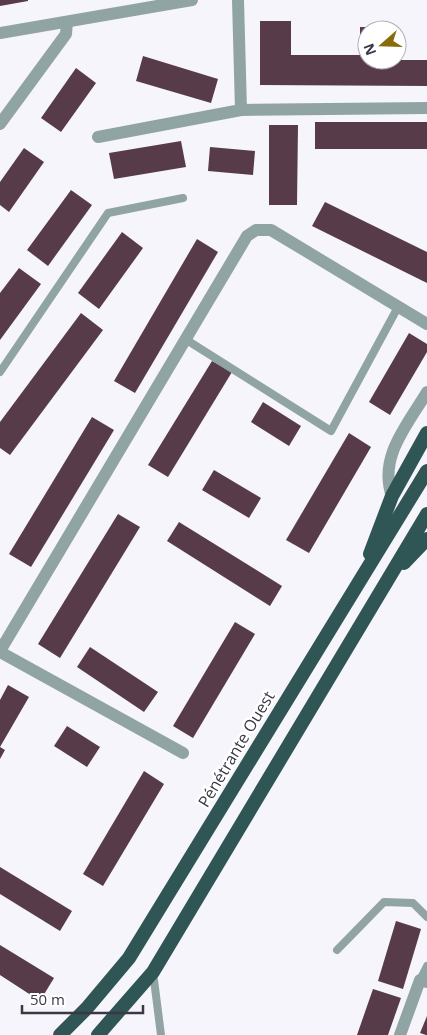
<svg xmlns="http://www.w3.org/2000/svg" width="427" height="1035" font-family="'Open Sans',sans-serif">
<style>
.building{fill:#583b49}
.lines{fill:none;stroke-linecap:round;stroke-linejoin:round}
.service{stroke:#91a4a4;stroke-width:8}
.minor{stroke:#91a4a4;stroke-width:12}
.trunk{stroke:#305555;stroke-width:14}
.labels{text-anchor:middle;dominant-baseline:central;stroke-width:5;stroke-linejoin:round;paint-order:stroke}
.street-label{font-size:16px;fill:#3b3846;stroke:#fff}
</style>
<rect width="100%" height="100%" fill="#f6f5fb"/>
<g class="building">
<path d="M0,0H28V1L0,6Z"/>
<path d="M260,21H291V55H360V27H381V30H367V60H427V86L260,85Z"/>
<path d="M143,56L218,79L211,103L136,81Z"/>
<path d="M76,68L96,83L61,132L41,118Z"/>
<rect x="315" y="122" width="112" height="27"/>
<path d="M269,125H298L297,205H269Z"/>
<path d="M181,141L186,167L114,179L109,153Z"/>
<path d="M210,147L255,151L253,175L208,171Z"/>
<path d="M24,148L44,162L9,212L0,205V182Z"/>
<path d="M71,190L92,205L48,266L27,250Z"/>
<path d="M325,202L427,252V283L312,226Z"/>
<path d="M122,232L143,248L99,309L78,293Z"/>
<path d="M197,239L218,252L135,393L114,381Z"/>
<path d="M19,268L41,284L0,340V293Z"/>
<path d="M81,313L103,330L10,455L0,448V422Z"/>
<path d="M409,333L427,344V352L390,415L369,402Z"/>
<path d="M212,361L232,372L168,477L148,465Z"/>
<path d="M263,402L301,426L289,446L251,422Z"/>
<path d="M92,417L114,430L31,567L9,554Z"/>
<path d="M349,433L371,447L309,553L286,540Z"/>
<path d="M214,470L261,498L249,518L202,490Z"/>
<path d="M118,514L140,527L60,658L38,644Z"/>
<path d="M179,522L282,586L270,606L167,541Z"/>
<path d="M235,622L255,634L193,738L173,726Z"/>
<path d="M90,647L158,692L144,712L77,667Z"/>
<path d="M8,685L29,697L0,747L5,750L0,759V700Z"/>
<path d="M67,726L100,747L87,767L54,746Z"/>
<path d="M144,771L164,784L103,886L83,874Z"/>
<path d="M0,867L72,911L60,931L0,894Z"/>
<path d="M396,921L421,929L403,989L378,981Z"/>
<path d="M0,945L54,978L40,1001L0,975Z"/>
<path d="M373,989L401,998L388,1035H357Z"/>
<path d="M427,1016V1035H426L420,1033Z"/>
</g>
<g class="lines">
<g class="service">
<path d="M185,339L331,431L398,307"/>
<path d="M0,372L108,213L183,198"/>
<path d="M337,950L384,902L413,903L427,917"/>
<path d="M153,972L161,1035"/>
<path d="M420,980L427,966"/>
</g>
<g class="minor">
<path d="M238,0L241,110L427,108"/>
<path d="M0,33L192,0"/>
<path d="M0,124L66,34L67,22"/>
<path d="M98,137L241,110"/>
<path d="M392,496C378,457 408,424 427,392"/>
<path d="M0,651L247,236L256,230H271L427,324"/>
<path d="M0,652L183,753"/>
<path d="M400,1035L420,980L427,982"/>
</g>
<g class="trunk">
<path d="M370,554L392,496L427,433"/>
<path d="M404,563L427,539"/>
<path d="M60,1035L87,1008L129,958L427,471"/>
<path d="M98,1035L153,972L427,514"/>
</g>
</g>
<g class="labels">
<g class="street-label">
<text transform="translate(236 749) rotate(-59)">Pénétrante Ouest</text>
</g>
</g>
<g transform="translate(382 45) rotate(250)"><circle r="24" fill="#ffffff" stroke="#b1afb5"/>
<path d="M0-4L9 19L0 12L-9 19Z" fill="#886c0a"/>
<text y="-8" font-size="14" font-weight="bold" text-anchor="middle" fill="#3b3846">N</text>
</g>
<path d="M22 1005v8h121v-8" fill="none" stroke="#3b3846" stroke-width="2.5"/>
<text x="30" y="1005" font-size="15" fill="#3b3846" stroke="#ffffff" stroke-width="4" paint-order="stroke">50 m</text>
</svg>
